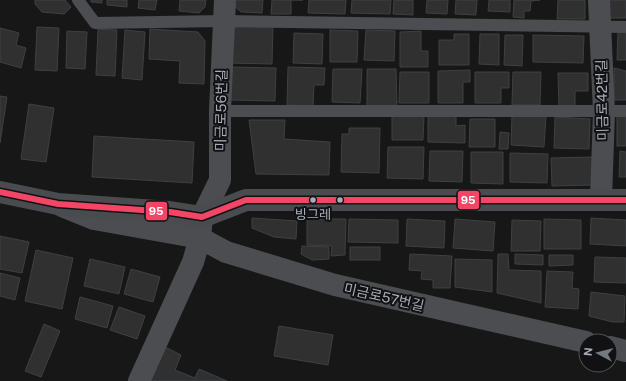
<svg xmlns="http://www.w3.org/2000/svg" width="626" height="381" font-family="'Public Sans','Noto Sans KR',sans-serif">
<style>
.building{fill:#303031;stroke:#3f4043}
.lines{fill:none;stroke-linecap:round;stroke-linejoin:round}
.lane{stroke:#4b4d50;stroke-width:12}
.street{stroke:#4b4d50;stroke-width:22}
.secondary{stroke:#4a4b4e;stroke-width:22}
.bus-1-casing{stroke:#111113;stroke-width:9}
.bus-1{stroke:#f34667;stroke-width:6}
.bus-dot{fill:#a8aeb9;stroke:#111113;stroke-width:1.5}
.labels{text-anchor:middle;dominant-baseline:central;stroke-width:4;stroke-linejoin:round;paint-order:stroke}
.bus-label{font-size:13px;fill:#a8aeb9;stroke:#111113}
.street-label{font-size:14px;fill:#a8aeb9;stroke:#111113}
.line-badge{stroke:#111113;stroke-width:1.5}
.badge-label{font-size:11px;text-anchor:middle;font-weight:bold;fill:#fff}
</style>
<rect width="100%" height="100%" fill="#171717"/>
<g class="building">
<path d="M35,0H65L71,7L64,14L42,12L35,4Z"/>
<path d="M91,0H102V3L91,2Z"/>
<path d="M107,0H127V7L107,5Z"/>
<path d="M139,0H157L155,10L138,8Z"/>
<path d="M180,0H206L205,7L199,13L179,11Z"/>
<path d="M231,0H263L262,13L241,12L231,3Z"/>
<path d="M272,0H303H291V14H271Z"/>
<path d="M309,0H346L345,14L308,13Z"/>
<path d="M352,0H391L390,14L351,13Z"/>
<path d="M394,0H413V15L393,14Z"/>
<path d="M427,0H448L447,14L426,13Z"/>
<path d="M456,0H477L476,15L455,14Z"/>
<path d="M489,0H510V12L488,11Z"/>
<path d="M514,0H540L531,1L530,11H524V18L513,17Z"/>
<path d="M558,0H585V19H557Z"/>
<rect x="608" y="0" width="18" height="18"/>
<path d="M239,25H273L272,64L228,63L229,33Z"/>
<path d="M37,27L59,28L57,71L35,70Z"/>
<path d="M0,28L19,33L16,45L26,48L21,68L0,62Z"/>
<path d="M98,29L117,30L115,76L96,75Z"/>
<path d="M150,29L198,32L205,41L204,84L179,83L180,61L149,59Z"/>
<path d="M125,30L145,32L142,80L122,78Z"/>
<path d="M330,30L358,31L357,62H330Z"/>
<path d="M366,30L395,31L394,61L364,60Z"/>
<path d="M67,31L87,32L85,69L66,68Z"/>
<path d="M421,31V51H428V67H400V32Z"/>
<path d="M618,31H626V60H617Z"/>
<path d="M294,33L323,34L322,64L293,63Z"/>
<path d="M454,34H469V65H439V40H454Z"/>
<path d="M480,34H499V65L479,64Z"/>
<path d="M505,35H523L522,66L504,65Z"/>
<path d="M533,35L584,36L583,63L533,62Z"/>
<path d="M231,67L276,68L275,101L230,100Z"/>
<path d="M288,67L325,68L324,85H314L313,106L287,105Z"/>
<path d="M614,68L626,71V100H614Z"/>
<path d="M333,69H362L360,103L332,102Z"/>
<path d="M367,69H396L397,106H367Z"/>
<path d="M470,70V82H463V103H438V71Z"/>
<path d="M400,72H429V103H399Z"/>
<path d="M475,72H509V88H501V103H475Z"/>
<path d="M513,72H541L540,105H512Z"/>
<path d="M558,73H588V91H575V107L559,108Z"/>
<path d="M0,96L7,97L0,143Z"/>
<path d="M29,104L54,108L46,162L21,159Z"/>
<path d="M392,115L424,116L423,140H392Z"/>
<path d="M428,115H456V126L465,125V143L428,142Z"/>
<path d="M512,115L546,116L544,147L511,145Z"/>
<rect x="617" y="116" width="9" height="30"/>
<path d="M555,117L590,119L589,149L554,148Z"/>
<path d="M470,119H495V147H469Z"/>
<path d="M249,120H285L284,139L330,142L329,175L256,174Z"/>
<path d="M349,128H380L379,173L341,172L342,134H349Z"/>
<path d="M500,132L509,133L508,149H499Z"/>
<path d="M94,136L194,142L192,183L92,177Z"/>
<path d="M388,147H424L423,179L387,178Z"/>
<path d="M430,151H463L462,182L429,181Z"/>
<path d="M620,151L626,152V177H619Z"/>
<path d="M471,152H503V184L471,183Z"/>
<path d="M510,153L548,154L547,183L510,182Z"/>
<path d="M593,157L594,185L552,186L551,158Z"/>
<path d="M252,218L297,221L296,239L274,237L252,228Z"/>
<path d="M591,218L626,220V246L590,244Z"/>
<path d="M307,219H346L345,255L331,256L332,246L307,245Z"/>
<path d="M349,219L398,220V243L348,242Z"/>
<path d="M407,219L445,221L444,248L406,246Z"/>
<path d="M455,219L495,222L493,251L453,248Z"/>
<path d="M544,219L581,220V249H544Z"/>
<path d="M512,220L541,221L540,251H511Z"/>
<path d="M0,236L29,242L22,273L0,269Z"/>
<path d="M302,246L329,247V259L312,260L301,254Z"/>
<rect x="350" y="247" width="30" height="13"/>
<path d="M36,250L73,258L62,309L25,301Z"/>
<path d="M410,254L452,256L450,288H433V280L421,279L422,271L409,270Z"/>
<path d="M498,254H508L509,270L541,271V303L497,293Z"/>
<path d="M515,254L543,255V265L515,264Z"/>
<path d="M549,255H573V265L549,266Z"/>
<path d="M595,257L626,258V283L594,282Z"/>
<path d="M90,259L125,267L119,294L84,286Z"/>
<path d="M455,259L492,260V292L455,287Z"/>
<path d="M131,269L160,277L153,302L124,294Z"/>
<path d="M547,271L573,272L572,288L579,289L578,309L545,307Z"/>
<path d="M0,273L20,278L15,300L0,296Z"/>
<path d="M591,292L625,296L624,322H613L589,316Z"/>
<path d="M80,297L113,306L107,328L75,319Z"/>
<path d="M119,307L145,316L137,339L110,330Z"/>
<path d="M44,324L60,331L41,377L25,371Z"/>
<path d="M279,326L333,335L328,365L274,356Z"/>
<path d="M165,347L181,355L175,370L195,378L199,369L227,381H151Z"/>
</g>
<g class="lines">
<g class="lane">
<path d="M78,0L95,23L224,21L626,27"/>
<path d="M220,111H626"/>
</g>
<g class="street">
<path d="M599,0L604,112L601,199"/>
<path d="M62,206L94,219L200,238L226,252L335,285L586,342"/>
<path d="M610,347L626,351"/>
<path d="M139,381L193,262L200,238L202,217L220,180V111L225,0"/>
</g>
<path class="secondary" d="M0,192L58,204L170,212L202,217L246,200H626"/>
<g class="bus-1-casing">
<path id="bus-1" d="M0,192L58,204L170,212L202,217L246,200H626"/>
</g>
<use href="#bus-1" class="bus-1"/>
</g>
<g class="bus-dot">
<circle cx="313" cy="200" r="3.5"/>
<circle cx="340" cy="200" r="3.5"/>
</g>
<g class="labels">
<g class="bus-label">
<text x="313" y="214">빙그레</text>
</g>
<g class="street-label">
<text transform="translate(602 100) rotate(-91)">미금로42번길</text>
<text transform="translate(221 110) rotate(-89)">미금로56번길</text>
<text transform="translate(384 297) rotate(13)">미금로57번길</text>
</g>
</g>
<g class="line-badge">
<rect x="457" y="190" width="23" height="20" rx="4" fill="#f34667"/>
<rect x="145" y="201" width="23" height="20" rx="4" fill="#f34667"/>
</g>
<g class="badge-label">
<text x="468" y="204">95</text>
<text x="156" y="215">95</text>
</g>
<g transform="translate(598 353) rotate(277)"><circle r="19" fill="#111113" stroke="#4d5055"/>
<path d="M0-3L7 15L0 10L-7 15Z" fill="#757980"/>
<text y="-6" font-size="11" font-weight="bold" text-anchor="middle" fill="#a8aeb9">N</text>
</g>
</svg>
